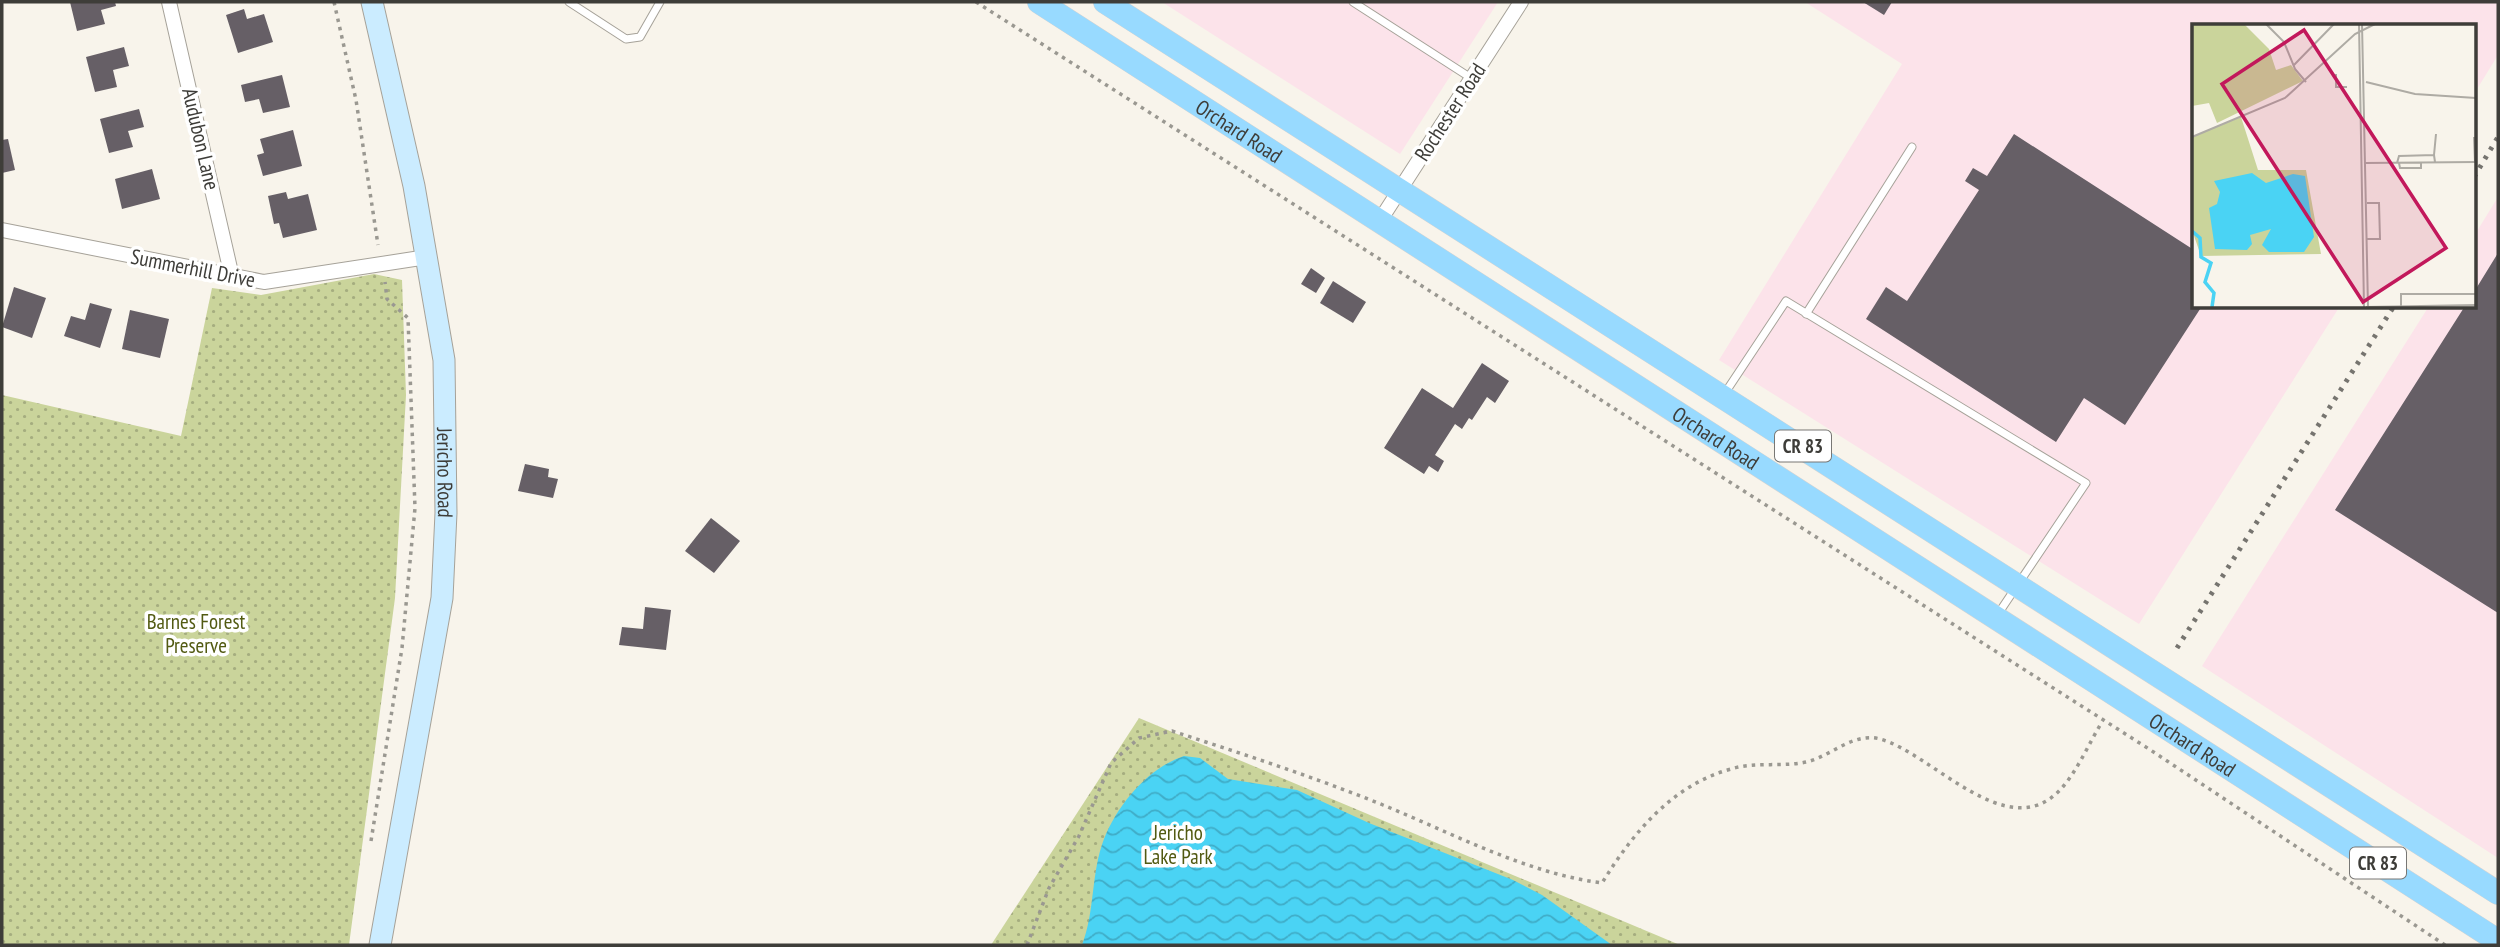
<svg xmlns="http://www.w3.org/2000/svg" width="2500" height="947" font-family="'PT Sans Narrow',sans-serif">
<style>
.industrial{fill:#fce3ea}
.grass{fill:url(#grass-dots)}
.water{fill:url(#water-waves)}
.building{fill:#665f66}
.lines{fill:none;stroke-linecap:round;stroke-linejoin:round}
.service-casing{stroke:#a6a299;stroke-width:9}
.minor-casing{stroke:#a6a299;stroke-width:16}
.secondary-casing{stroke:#a6a299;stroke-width:23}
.primary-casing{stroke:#d5d4d3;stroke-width:24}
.path{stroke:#9a9891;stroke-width:3.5;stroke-dasharray:3.5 5;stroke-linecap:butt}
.service{stroke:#fff;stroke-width:7}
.minor{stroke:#fff;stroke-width:14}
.secondary{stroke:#cbecff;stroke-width:21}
.primary{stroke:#98daff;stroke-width:23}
.rail{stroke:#76746f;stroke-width:5;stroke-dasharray:3.5 7;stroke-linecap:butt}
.labels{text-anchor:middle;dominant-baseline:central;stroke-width:7;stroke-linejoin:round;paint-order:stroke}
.shield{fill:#fff;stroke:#787774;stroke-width:2}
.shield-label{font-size:19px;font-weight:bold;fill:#3e3d39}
.street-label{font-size:21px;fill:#3e3d39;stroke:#fff}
.park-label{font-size:21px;fill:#525a12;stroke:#fff}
.inset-river{fill:none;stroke:#4ad3f4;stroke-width:3.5}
.inset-road{fill:none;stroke:#aeaba4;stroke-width:2}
.view{fill:#c2185b;fill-opacity:0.15;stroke:#c2185b;stroke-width:3.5}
.inset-edge{fill:none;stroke:#3e3d39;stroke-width:3.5}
</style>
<defs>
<pattern id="grass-dots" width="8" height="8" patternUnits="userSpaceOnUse" patternTransform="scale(1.75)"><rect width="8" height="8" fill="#cad49b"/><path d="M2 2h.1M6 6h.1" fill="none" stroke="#a5ad7f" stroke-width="1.8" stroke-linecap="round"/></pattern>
<pattern id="water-waves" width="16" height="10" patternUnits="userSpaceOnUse" patternTransform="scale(1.75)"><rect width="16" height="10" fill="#4ad3f4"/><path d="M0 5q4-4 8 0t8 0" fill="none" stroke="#3facc7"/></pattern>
</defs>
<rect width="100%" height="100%" fill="#f8f4eb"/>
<g class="industrial">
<path d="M1162,2H1498L1400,154Z"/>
<path d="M1805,2H2498V55L2474,94V26H2194V306H2340L2139,624L1719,360L1902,64Z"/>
<path d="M2498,197V858L2202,666L2429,306H2474V236Z"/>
</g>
<g class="grass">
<path d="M374,274L402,280L406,395L395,598L349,945H2V395L181,436L212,288L261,295Z"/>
<path d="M1139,718L1680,945H991Z"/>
</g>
<path class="water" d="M1184,756L1200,758L1228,779L1297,790L1369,823L1513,880L1542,895L1612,945H1082C1095,912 1091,872 1104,839C1118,804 1148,768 1184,756Z"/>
<g class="building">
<path d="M70,2H115L116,6L101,10L105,24L77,31Z"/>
<path d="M1863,2H1892L1884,15Z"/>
<path d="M244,9L247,19L264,14L273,42L238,53L226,15Z"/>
<path d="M124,47L129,66L113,70L117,87L95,92L86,57Z"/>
<path d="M282,75L290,107L263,113L259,99L245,102L241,85Z"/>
<path d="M139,109L144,127L128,131L133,147L109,153L100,119Z"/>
<path d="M293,130L302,166L263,176L257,155L264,153L260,139Z"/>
<path d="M2014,134L2194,250V306H2202L2125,425L2084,398L2056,442L1866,319L1886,287L1907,301L1979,190L1965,181L1973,168L1987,176Z"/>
<path d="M8,139L15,170L2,173V140Z"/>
<path d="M152,169L160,199L122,209L115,179Z"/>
<path d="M286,192L288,199L308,194L317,230L283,238L279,223L274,224L268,196Z"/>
<path d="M2498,253V613L2335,510L2465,306H2474V292Z"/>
<path d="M1311,268L1325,278L1316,293L1301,284Z"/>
<path d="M1333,281L1366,302L1353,323L1320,303Z"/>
<path d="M14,287L46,298L32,338L2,327Z"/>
<path d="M90,303L112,309L100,348L64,336L71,316L85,320Z"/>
<path d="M130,310L169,319L160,358L122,349Z"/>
<path d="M1482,363L1509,381L1495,403L1487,397L1472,420L1469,418L1462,429L1455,424L1435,455L1444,461L1438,472L1429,466L1424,474L1384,448L1422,388L1453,408Z"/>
<path d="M525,464L549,469L548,477L558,479L553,498L518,491Z"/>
<path d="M711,518L740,541L714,573L685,551Z"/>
<path d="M645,607L671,610L666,650L619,645L622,627L643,629Z"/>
</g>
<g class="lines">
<g class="service-casing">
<g id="service">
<path d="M569,2L626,39L640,37L660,2"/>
<path d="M1353,2L1471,78"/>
<path d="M1806,314L1912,147"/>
<path d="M1725,393L1786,301L2086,483L1998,614"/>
</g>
</g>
<g class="minor-casing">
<g id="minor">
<path d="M169,2L232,277"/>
<path d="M1379,222L1521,2"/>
<path d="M2,230L264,282L427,257"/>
</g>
</g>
<g class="secondary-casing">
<g id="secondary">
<path id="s1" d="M372,2L414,186L444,360L446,513L442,598L380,945"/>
</g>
</g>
<g class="primary-casing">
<g id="primary">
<path id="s2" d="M1039,2L2498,941"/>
<path d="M1105,2L2498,893"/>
</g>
</g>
<g class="path">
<path d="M334,2L356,100L378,245"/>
<path d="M976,2L2149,749L2445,945"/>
<path d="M371,841L402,648L415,508L408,318L387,299L385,282"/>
<path d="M1027,945L1049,888L1079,836L1111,763L1139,738L1172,731C1243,754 1314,777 1383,805C1454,834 1526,873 1602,883C1633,833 1672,785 1731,769C1756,761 1785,768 1810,761C1833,754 1855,732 1880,739C1932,753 2007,846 2060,790C2077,772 2089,743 2102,722"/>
</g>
<use href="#service" class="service"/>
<use href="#minor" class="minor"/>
<use href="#secondary" class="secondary"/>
<use href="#primary" class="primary"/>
<g class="rail">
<path d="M2474,177L2498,137"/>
<path d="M2177,648L2394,306"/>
</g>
</g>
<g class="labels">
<g class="shield">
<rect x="1775" y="430.5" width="56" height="31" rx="5"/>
<rect x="2350" y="847.5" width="56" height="31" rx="5"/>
</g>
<g class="shield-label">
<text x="1803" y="446">CR 83</text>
<text x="2378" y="863">CR 83</text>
</g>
<g class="street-label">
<text transform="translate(1450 112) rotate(-57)">Rochester Road</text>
<text stroke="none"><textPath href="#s2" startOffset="238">Orchard Road</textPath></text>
<text transform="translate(201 139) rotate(77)">Audubon Lane</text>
<text transform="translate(193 268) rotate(11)">Summerhill Drive</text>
<text stroke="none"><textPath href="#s2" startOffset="805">Orchard Road</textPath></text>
<text stroke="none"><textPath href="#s1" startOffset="478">Jericho Road</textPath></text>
<text stroke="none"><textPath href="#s2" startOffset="1372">Orchard Road</textPath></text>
</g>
<g class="park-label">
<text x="196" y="621">Barnes Forest<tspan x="196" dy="24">Preserve</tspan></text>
<text x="1178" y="832">Jericho<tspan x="1178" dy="24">Lake Park</tspan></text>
</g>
</g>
<g transform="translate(2192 24)">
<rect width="284" height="284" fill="#f8f4eb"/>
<path d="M0,0H52L77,25L84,46L99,41L111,57L25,99L17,79L0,82ZM49,93L66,146H114L129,230L9,232L0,206V113Z" fill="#cad49b"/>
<path d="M60,149L74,159L101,150L113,152L122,213L112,228H77L70,221L79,205L58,211L60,220L55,226L23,225L17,184L25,180L28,168L22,157Z" fill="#4ad3f4"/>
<path class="inset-river" d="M0,207L8,214L9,233L19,239L13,258L22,269L20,283"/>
<path class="inset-road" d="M74,0L92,18L103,45L114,58M167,0L172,283M170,0L176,283M101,42L142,0M144,50V63H155M174,58L223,70L284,74M0,113L93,74L163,10L183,0M282,113L283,138M242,131L244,110M173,139L284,138M205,139L207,132L242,131L243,138M207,139L208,144H229V139M174,215H188L187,179H175M174,283L284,281M209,283V270H284"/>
<path class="view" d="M112,6L254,224L171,278L30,60Z"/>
<rect width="284" height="284" class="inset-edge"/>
</g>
<rect width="2500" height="947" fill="none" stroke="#3e3d39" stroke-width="7"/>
</svg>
